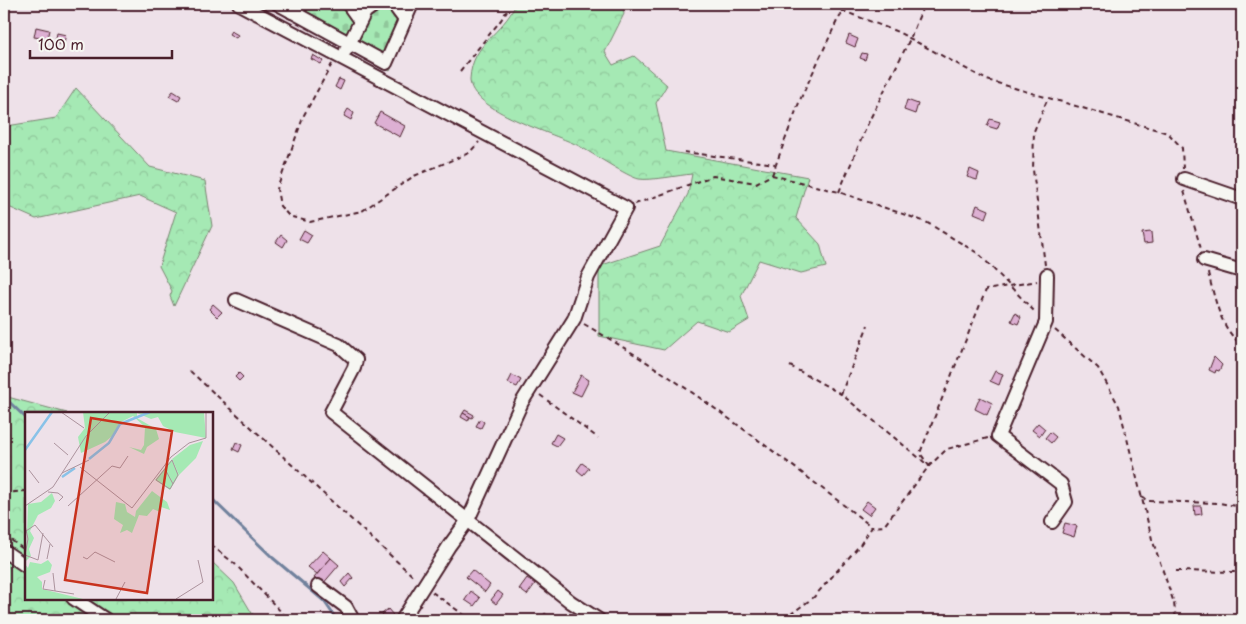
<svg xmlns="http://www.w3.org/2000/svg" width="1246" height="624" font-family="'Playpen Sans',sans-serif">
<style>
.forest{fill:url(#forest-crowns);stroke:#788470}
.cemetery{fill:url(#cemetery-stones);stroke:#788470}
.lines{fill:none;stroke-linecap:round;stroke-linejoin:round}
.stream{stroke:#70819c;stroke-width:3}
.building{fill:#ddb0d3;stroke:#4a1f2b}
.minor-casing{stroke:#4a1f2b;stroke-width:16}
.path{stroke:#4a1f2b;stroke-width:2;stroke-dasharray:5 4;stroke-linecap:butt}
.minor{stroke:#f6f6f2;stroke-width:12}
.inset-river{fill:none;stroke:#89c2e8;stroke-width:2.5}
.inset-road{fill:none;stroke:#ac939d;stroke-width:1}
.view{fill:#c8321e;fill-opacity:0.15;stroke:#c8321e;stroke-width:2.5}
.inset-edge{fill:none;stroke:#4a1f2b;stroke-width:2.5}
</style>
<defs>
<pattern id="forest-crowns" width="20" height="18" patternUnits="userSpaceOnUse" patternTransform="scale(1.25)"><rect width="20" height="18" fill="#a5e9b4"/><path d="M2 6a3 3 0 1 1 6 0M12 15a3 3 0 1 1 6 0" fill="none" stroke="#90c79b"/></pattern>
<pattern id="cemetery-stones" width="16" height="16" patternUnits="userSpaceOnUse" patternTransform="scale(1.25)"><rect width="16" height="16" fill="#a5e9b4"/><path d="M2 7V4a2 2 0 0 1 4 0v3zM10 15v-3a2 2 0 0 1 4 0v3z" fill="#90c79b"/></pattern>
</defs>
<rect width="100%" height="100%" fill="#eee1e9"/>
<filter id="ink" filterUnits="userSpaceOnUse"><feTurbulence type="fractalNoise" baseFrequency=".02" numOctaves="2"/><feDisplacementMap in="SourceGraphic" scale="10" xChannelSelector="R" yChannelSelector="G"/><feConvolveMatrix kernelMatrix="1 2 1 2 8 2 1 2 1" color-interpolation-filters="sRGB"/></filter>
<g filter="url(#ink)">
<g class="forest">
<path d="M516,4H622L624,14L605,52L613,65L634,56L667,85L656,103L666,151L808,177L796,218L820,244L826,267L801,273L759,260L741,296L749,320L729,332L697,321L664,350L599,336V266L660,246L688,194L692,174C680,175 650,181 639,179C628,177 592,153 579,146C557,134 469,111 470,79C472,42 502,35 516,4Z"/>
<path d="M76,88L150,167L205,181L212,226L174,306L170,296L172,291L159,266L176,212L140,196L36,219L4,205V134L7,126L56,118Z"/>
<path d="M4,396L67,413H26V598H211V561L234,583L256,620H4Z"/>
</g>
<path class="cemetery" d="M263,4H419L390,71Z"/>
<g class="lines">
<g class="stream">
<path d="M4,397L26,418"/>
<path d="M211,498L273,558L324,601L337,620"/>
</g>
</g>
<g class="building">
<path d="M36,27L49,30L47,39L34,37Z"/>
<path d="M231,31L238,35L236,38L229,34Z"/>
<path d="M57,33L66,35L63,45L55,43Z"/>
<path d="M849,35L858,39L855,47L846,43Z"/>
<path d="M862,53L867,54L865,60L860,58Z"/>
<path d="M313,55L323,61L321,64L311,59Z"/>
<path d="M339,79L344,81L340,90L335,87Z"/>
<path d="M173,91L181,96L178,101L169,96Z"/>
<path d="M907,100L918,104L915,114L904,110Z"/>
<path d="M348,109L354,113L351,120L344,116Z"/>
<path d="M380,112L405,126L400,137L374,123Z"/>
<path d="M990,119L1000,122L997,129L987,126Z"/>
<path d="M970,169L979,173L977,180L967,177Z"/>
<path d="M977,205L989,210L986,218L974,213Z"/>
<path d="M304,230L312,235L307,243L299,239Z"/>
<path d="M1151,232L1152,243L1144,244L1142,233Z"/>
<path d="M281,235L287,240L283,247L276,242Z"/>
<path d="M213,304L222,312L217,317L209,309Z"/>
<path d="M1015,313L1021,317L1018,324L1011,321Z"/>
<path d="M1214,357L1222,365L1219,371L1216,370L1215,373L1209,370Z"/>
<path d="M995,371L1003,374L999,385L990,381Z"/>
<path d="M239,373L243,377L239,381L235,377Z"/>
<path d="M512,375L521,380L517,387L508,383Z"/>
<path d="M581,375L589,380L581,396L572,392Z"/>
<path d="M980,397L992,403L987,415L975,409Z"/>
<path d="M465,410L474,415L472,418L463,413Z"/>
<path d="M463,413L470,417L468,421L461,417Z"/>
<path d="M480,419L484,422L481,428L476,426Z"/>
<path d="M1038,423L1045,429L1040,436L1032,430Z"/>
<path d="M1050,432L1056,437L1051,443L1045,438Z"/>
<path d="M556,434L563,438L557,446L551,443Z"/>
<path d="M236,442L242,445L239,452L233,449Z"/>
<path d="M582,463L589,468L583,475L577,470Z"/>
<path d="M867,501L875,507L869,515L861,509Z"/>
<path d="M1194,506H1201L1202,514L1195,515Z"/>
<path d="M1065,523L1077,526L1074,537L1062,533Z"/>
<path d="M323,551L331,558L317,574L308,567Z"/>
<path d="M331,558L339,565L322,585L314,578Z"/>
<path d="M472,570L490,585L485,592L466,577Z"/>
<path d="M349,573L353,578L345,587L341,582Z"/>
<path d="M527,578L535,584L527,595L519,589Z"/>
<path d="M471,591L480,598L474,606L465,600Z"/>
<path d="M498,591L503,595L496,604L491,600Z"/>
<path d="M388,609L393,615L387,620L382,614Z"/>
<path d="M545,613L552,619L556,620H539Z"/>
</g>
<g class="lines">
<g class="minor-casing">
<g id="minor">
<path d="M239,4L626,208L588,277L574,319L522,402L468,520L449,546L402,620"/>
<path d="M278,4L386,63L412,4"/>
<path d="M348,4L360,21"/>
<path d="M393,4L405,20"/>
<path d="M292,12L303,4"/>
<path d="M346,50L365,12L376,4"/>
<path d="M1184,179L1242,199"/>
<path d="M1204,260L1242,271"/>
<path d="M1047,275L1046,322L998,436L1061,484L1066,502L1052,522"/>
<path d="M236,300L339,345L356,360L354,368L331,412L571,602L599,620"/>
<path d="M4,551L26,566"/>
<path d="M318,586L346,607L353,620"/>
<path d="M73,598L106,620"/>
</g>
</g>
<g class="path">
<path d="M825,4L898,32L987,80L1168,133L1182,148L1183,169"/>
<path d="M332,64L304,115L277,189L280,206L289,216L310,222L362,211L414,176L469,153L479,142"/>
<path d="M460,71L501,20L511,4"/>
<path d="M684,152L775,164"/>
<path d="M772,175L800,100L837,21L844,11"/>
<path d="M1184,191L1201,249"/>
<path d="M839,192L869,121L910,39L924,4"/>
<path d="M635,204L713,176L756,183L772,175L839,192L926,222L979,254L1035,312"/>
<path d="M1045,265L1033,170L1034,131L1048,98"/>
<path d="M1208,273C1215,298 1220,329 1242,345"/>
<path d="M584,324C687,383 779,455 872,527"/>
<path d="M1055,330L1098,368L1119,406L1152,539L1174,603L1176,620"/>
<path d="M790,366L841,394L929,466L947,449L988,438"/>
<path d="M190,371L415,578"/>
<path d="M841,394L868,325"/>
<path d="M540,395L598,438"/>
<path d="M4,493L26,491"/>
<path d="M1141,497L1149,501L1219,503L1242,507"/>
<path d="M4,535L26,551"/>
<path d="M211,545L235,564L289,620"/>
<path d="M1176,571L1235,572L1242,575"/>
<path d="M432,592L471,620"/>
<path d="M117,616L123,620"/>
<path d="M783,620L814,597L860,545L872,527L884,526L929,466L920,453L986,290L1037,281"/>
</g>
<use href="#minor" class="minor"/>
</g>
</g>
<g transform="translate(25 412)">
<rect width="188" height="188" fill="#eee1e9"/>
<path d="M58,0H179L181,26L150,20L138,14L133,5L126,7L112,1V6L131,17L134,27L122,35L119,42L104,35L116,38L119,33L120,15L108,4L96,10L91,21L80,30L56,41L53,25L60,16ZM178,29L171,46L154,63L147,47L165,33ZM127,79L142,90L145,98L136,95L135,100L128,97L122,104L114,103L107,121L102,118L95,121L98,113L89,107L91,90L100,92L102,100L110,105L111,99ZM27,81L30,89L26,96L13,103L5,119L9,126L4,137L6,144L1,149L3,92L16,90ZM23,148L27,153L25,160L12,165L17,170V177L58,187H0V152L3,156L5,150L16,152Z" fill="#a5e9b4"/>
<path d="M147,47L154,63L145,78L130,68Z" fill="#a5e9b4"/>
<path class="inset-river" d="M0,38L27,0M64,47L84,31L95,12L125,0M37,65L50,56"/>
<path class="inset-road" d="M36,0L59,16M29,31L43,43M147,48L153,63L145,77L131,68ZM55,55L107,96L146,45L164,31L181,26V0M140,57L148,72M4,58L14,71M37,61L64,48M23,80L33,81L38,85L34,89M0,94L28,75L61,24L85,0M43,94L87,54L95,56L103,44M0,113L3,127L0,143M1,119L10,113L28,135M0,143L13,148L18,121M58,145L62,147L70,140L90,150M22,147L25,132M28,161L30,179M20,168L18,177L49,182M91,187L100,170M151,187L178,170L173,148"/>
<path class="view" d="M66,6L147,19L122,181L40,168Z"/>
<rect width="188" height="188" class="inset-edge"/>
</g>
<rect width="1246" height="624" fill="none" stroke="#f6f6f2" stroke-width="20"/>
<rect x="10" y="10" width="1226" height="604" fill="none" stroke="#4a1f2b" stroke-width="2" filter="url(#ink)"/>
<path d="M30 50v8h142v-8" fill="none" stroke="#4a1f2b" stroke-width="2.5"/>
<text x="38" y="50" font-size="15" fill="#4a1f2b" stroke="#f6f6f2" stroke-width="4" paint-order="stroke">100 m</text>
</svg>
